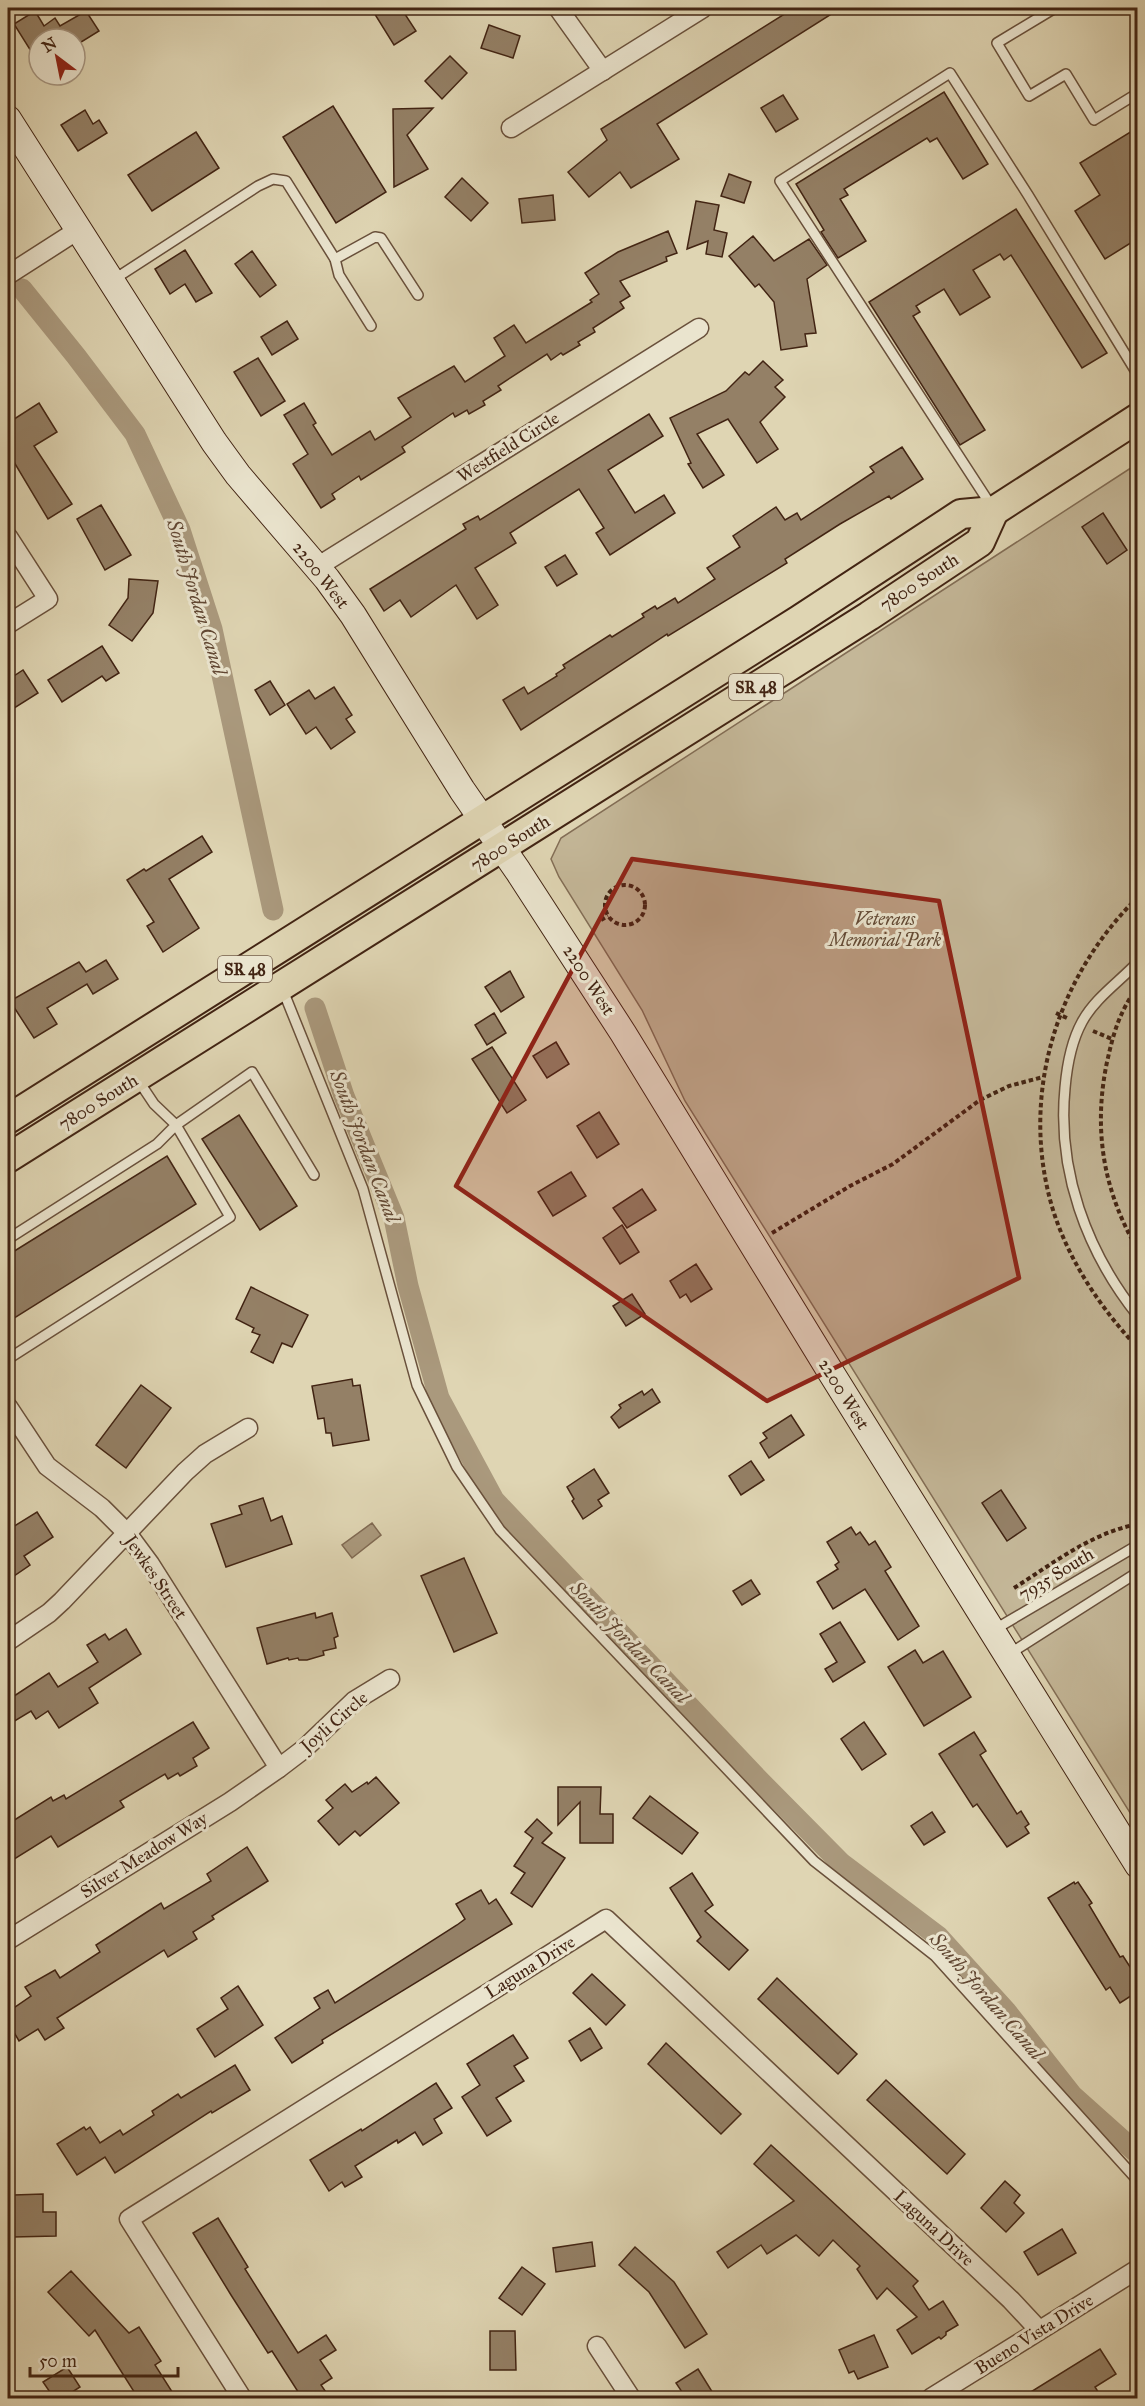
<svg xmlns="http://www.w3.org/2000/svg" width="1145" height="2406" font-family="'IM FELL Great Primer',serif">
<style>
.green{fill:#c4b798;stroke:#836e56;stroke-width:1.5}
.water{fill:#aa997d;stroke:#806a53;stroke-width:1.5}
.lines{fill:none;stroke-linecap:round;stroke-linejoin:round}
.canal{stroke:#aa997d;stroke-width:21}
.building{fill:#948066;stroke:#422413;stroke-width:1.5}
.lane-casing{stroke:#69503b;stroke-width:12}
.street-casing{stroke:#69503b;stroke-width:21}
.secondary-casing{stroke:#422413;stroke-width:28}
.primary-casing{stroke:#422413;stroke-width:32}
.path{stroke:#422413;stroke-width:4;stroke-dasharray:4.5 3;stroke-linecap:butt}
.lane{stroke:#eae4ce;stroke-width:9}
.street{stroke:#eae4ce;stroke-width:18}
.secondary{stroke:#eae4ce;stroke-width:26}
.primary{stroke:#dfd5b3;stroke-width:28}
.marked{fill:#8f2418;fill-opacity:0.2;stroke:#8f2418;stroke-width:4.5;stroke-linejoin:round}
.labels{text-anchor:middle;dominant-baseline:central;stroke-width:6;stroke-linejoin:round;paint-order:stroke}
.shield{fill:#eae4ce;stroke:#745e4b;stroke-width:1.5}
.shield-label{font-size:16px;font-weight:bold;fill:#422413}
.street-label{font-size:18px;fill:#422413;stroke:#eae4ce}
.park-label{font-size:18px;font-style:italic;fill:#624934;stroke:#eae4ce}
.water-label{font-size:20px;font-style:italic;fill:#614733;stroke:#eae4ce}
</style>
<rect width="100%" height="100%" fill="#dfd5b3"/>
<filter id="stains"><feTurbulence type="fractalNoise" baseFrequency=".00333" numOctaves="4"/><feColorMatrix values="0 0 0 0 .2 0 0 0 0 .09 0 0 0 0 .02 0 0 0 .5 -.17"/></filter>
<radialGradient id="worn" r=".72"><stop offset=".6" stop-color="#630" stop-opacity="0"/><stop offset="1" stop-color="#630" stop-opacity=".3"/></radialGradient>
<path class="green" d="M1137,464V1824L685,1101L642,1010L559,877L551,859L561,838Z"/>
<path class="water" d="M372,1523L381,1535L352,1558L342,1545Z"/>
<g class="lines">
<g class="canal">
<path d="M22,289L76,356L135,434L180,530L212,629L273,910"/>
<path d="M315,1008L344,1096L394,1218L408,1286L439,1398L494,1500L757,1778L841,1863L939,1937L1006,2011L1072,2095L1138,2154"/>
</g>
</g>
<g class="building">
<path d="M371,8H401L416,31L394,45Z"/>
<path d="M794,8H841L657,124L679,159L631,188L620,172L589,197L568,172L607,140L601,129Z"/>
<path d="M35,11L44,26L55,18L60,26L86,11L99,31L78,44L75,39H39V64L14,24Z"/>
<path d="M489,25L520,36L513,58L481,48Z"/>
<path d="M450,56L467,73L442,99L425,81Z"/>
<path d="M944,92L988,164L963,179L937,138L930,142L927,138L844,189L848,195L840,199L866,241L838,258L821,232L824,230L796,184Z"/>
<path d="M783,95L798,119L776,132L761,108Z"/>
<path d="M333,106L386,192L336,223L283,137Z"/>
<path d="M433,108L407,135L428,169L394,187L393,109Z"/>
<path d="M85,110L93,124L99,120L107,133L78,151L61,125Z"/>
<path d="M1132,131L1137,140V239L1105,259L1075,211L1100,195L1080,163Z"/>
<path d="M196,132L219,168L152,211L128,175Z"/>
<path d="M729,174L751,182L744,203L721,196Z"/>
<path d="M462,178L488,203L471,221L445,197Z"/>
<path d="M553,195L555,220L522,223L519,199Z"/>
<path d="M696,201L719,205L714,230L727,233L722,257L706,254L708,241L687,249Z"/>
<path d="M1016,209L1107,353L1082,368L1011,255L1004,260L1000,254L973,270L990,297L960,315L944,289L916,306L920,312L913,316L985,430L960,445L869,302Z"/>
<path d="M668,231L677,253L666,257L667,261L620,281L630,296L620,302L624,308L593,328L595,332L578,342L580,345L563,355L561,353L551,360L547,354L498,386L501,390L483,401L485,405L469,414L467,410L455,417L453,413L402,447L405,452L361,480L359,476L332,494L335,499L321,508L293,464L308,454L284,415L304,403L316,423L313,425L332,455L370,431L375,440L411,417L398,398L454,366L465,382L505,356L494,338L514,325L526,343L592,302L590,300L599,294L585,273L618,252Z"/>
<path d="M753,236L774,261L809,239L827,265L807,279L816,333L805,334L807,346L781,350L774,302L759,284L755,287L729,256Z"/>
<path d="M185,250L212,293L196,302L185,284L170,294L155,269Z"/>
<path d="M252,251L276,285L260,297L235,264Z"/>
<path d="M287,321L298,339L272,355L261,337Z"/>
<path d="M258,358L285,401L261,416L234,372Z"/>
<path d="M763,361L783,380L775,387L785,397L760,422L778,449L757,463L728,419L697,434L724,475L703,488L688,464L691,463L670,418L726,391L745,372L749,375Z"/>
<path d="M39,403L57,432L34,446L72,504L48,519L8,452V423Z"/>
<path d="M649,414L663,436L608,470L635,513L664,495L675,513L610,555L596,533L604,528L579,489L510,533L516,543L475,568L498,605L477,619L456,585L411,617L400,600L384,611L370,589L466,529L463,524L478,516L480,520Z"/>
<path d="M902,447L923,479L891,499L889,496L840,524L785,559L787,563L668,636L667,634L521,730L503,700L524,687L528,694L557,676L556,674L565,668L563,665L610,635L612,637L644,617L642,614L655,606L657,609L675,598L678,603L715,579L707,568L740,547L733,536L776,507L785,520L797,513L801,520L874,472L870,467Z"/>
<path d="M101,505L131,555L105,570L77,519Z"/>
<path d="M1103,513L1127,550L1107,564L1082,527Z"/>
<path d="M565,555L577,574L557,586L545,567Z"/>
<path d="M129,579L158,581L153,613L132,641L109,625L128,598Z"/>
<path d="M102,646L119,673L106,681L102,676L62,702L48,680Z"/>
<path d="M23,670L38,693L8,712V680Z"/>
<path d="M270,681L285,705L270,715L255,690Z"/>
<path d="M334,687L352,715L346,719L355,732L331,749L316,727L306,734L287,704L309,690L315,699Z"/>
<path d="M202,836L212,852L169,879L199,928L163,952L147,926L154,922L127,880L144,869L146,871Z"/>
<path d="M106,960L118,979L93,994L87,984L47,1008L57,1024L34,1038L10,1001L79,962L86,972Z"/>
<path d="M510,971L524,997L501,1012L485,987Z"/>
<path d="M494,1013L506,1033L487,1045L475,1025Z"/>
<path d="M556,1042L569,1064L547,1078L533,1056Z"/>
<path d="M492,1047L526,1100L507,1113L472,1059Z"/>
<path d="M599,1112L619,1144L597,1158L577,1126Z"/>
<path d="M239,1115L297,1206L260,1230L202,1139Z"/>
<path d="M167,1156L196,1204L8,1322V1255Z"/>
<path d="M571,1172L586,1196L553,1216L538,1192Z"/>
<path d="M642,1189L656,1210L627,1228L613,1208Z"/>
<path d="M622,1225L639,1252L620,1264L603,1238Z"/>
<path d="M696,1264L712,1289L691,1302L686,1294L680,1298L670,1281Z"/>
<path d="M251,1287L308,1315L292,1347L282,1343L273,1363L251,1352L260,1335L252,1332L254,1328L236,1319Z"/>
<path d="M632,1294L645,1314L626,1326L613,1306Z"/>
<path d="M352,1379L353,1386L360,1385L369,1440L333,1446L331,1433H326L324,1418L318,1419L312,1386Z"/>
<path d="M141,1385L171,1408L126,1468L96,1445Z"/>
<path d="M652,1389L660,1402L619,1428L611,1417L621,1408L619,1405L642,1391L644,1395Z"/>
<path d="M791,1415L804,1435L769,1458L760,1443L767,1438L763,1433Z"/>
<path d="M751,1461L764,1480L741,1495L729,1476Z"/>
<path d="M594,1469L609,1493L598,1500L602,1506L583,1519L572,1501L574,1499L567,1487Z"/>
<path d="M1001,1490L1026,1528L1007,1541L982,1503Z"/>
<path d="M263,1498L271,1521L282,1516L292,1544L226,1567L211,1524L242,1514L239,1506Z"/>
<path d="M37,1512L53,1537L24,1556L30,1565L8,1580V1530Z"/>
<path d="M851,1527L856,1535L860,1532L869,1545L875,1541L891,1567L885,1571L919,1626L898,1640L865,1589L833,1609L817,1582L838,1569L835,1565L839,1562L827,1542Z"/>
<path d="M464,1558L497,1633L454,1652L421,1576Z"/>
<path d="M751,1580L760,1594L742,1605L733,1591Z"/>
<path d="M315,1613L316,1618L332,1613L338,1636L334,1638L336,1648L323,1651L324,1655L307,1660H299L298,1658L289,1660L288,1658L267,1664L257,1628Z"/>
<path d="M840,1622L865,1662L833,1682L825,1669L837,1662L820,1634Z"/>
<path d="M126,1629L141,1654L89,1688L98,1703L59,1728L48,1711L36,1719L31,1711L8,1725V1700L49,1673L58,1687L98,1662L87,1645L105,1634L109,1640Z"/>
<path d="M915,1650L923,1663L943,1651L971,1697L924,1726L888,1667Z"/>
<path d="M193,1722L209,1748L193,1758L197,1766L180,1776L178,1773L168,1779L165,1774L120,1801L124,1807L58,1847L51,1836L8,1863V1824L51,1797L53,1801L64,1795L66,1799Z"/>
<path d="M864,1722L886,1754L862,1770L841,1739Z"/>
<path d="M974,1732L986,1751L980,1755L1017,1814L1021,1811L1029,1824L1025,1827L1029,1833L1007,1847L977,1804L973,1807L939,1754Z"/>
<path d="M376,1777L399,1803L360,1836L355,1831L339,1845L318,1821L333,1808L326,1800L345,1784L352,1792L367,1782L368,1784Z"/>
<path d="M558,1787H601L600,1814H613V1843H580V1802L558,1825Z"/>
<path d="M650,1796L698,1833L682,1854L633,1818Z"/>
<path d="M932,1812L945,1832L924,1845L911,1826Z"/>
<path d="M537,1819L552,1833L542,1843L565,1858L532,1907L511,1893L525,1873L514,1866L533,1838L525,1832Z"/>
<path d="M247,1847L268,1881L212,1916L214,1919L193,1932L197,1939L168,1957L164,1950L57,2018L64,2028L45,2040L38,2029L19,2041L8,2022V2012L31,1996L25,1987L55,1970L60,1978L100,1952L96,1945L147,1912L161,1903L164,1909L211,1881L207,1874Z"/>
<path d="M692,1873L713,1905L705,1911L748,1950L729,1970L697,1941L701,1937L670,1888Z"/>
<path d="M1074,1882L1075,1884L1078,1882L1092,1903L1089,1905L1120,1957L1123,1956L1132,1970L1137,1967V1992L1120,2003L1110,1987L1106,1990L1048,1898Z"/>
<path d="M481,1890L489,1904L496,1899L512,1924L322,2040L323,2043L292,2063L275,2038L320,2008L314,1998L328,1990L335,2003L457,1925L465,1919L456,1904Z"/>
<path d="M592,1974L625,2005L606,2025L573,1993Z"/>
<path d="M777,1978L857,2054L838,2074L758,1999Z"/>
<path d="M238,1986L263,2025L215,2057L197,2029L228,2009L221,1998Z"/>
<path d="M590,2028L602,2048L581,2061L569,2041Z"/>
<path d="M513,2035L528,2058L514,2066L524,2081L496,2098L511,2121L487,2136L462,2097L480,2085L467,2064Z"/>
<path d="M666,2043L741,2114L721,2134L648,2064Z"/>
<path d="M235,2065L250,2090L212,2113L211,2111L115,2173L105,2157L77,2175L57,2144L84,2127L86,2130L90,2127L100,2143L120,2130L123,2135L154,2115L152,2111L178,2094L181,2098Z"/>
<path d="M886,2080L965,2154L947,2174L867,2100Z"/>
<path d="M436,2083L452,2108L434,2119L442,2133L423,2145L415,2132L398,2143L397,2140L355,2166L362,2177L345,2187L342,2182L329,2191L310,2160L361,2129L362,2131Z"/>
<path d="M771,2145L918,2281L913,2286L929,2310L943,2301L958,2325L946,2332V2335L941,2339L939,2337L912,2354L897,2330L917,2317L887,2288L877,2299L857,2269L860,2266L833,2240L819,2256L796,2235L767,2254L761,2245L728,2268L717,2252L794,2201L754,2164Z"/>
<path d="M1005,2181L1020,2195L1014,2203L1024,2213L1006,2232L981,2208Z"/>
<path d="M43,2194V2212H56V2236L13,2237L14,2195Z"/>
<path d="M218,2218L248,2267L245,2269L298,2353L326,2335L336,2350L320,2360L332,2378L321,2385L330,2398H302L272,2351L268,2353L231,2295L193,2233Z"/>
<path d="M1062,2229L1076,2253L1038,2275L1024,2252Z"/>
<path d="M592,2242L595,2266L556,2272L553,2248Z"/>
<path d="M635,2247L674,2282L707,2334L685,2348L649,2292L619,2265Z"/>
<path d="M522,2267L545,2284L522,2315L499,2298Z"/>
<path d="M71,2271L129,2333L139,2327L161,2361L155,2365L176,2398H138L95,2330L89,2336L48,2292Z"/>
<path d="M490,2331H515L516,2370H490Z"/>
<path d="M874,2335L888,2367L858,2379L854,2371L849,2373L839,2350Z"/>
<path d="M1100,2349L1116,2374L1095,2387L1102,2398H1021Z"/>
<path d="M67,2367L80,2387L63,2398H54L43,2382Z"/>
<path d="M698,2369L716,2398H686L676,2383Z"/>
</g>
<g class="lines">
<g class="lane-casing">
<g id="lane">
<path d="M1055,8L997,43L1029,96L1066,74L1094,120L1138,93"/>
<path d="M335,259L375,237L381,238L418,295"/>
<path d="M113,280L258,186L273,179L286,181L335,259L339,275L371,326"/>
<path d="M992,507L780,181L950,73L1028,195L1138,375"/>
<path d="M1138,962C1119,982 1095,998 1082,1022C1071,1042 1067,1065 1065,1088C1057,1170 1086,1251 1138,1316"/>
<path d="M282,988L363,1189L417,1385L457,1467L500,1530L814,1861L935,1956L1138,2181"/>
<path d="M8,1239L157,1144L176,1125L154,1104L138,1080"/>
<path d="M8,1359L230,1217L176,1125L252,1072L314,1175"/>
<path d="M992,1631L1138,1545"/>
<path d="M1009,1654L1138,1572"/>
</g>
</g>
<g class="street-casing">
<g id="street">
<path d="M558,8L603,71"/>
<path d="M511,128L703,8"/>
<path d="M8,275L78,230"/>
<path d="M8,537L48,599L8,624"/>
<path d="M317,567L699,328"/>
<path d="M8,1407L47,1466L102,1508L127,1533L150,1564L279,1768"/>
<path d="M8,1641L49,1613L62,1601L185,1472L205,1454L248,1428"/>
<path d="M8,1940L230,1802L279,1768L304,1749L354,1701L390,1679"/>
<path d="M597,2346L631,2398"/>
<path d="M242,2398L129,2219L606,1919L1011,2300L1039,2330"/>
<path d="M931,2398L1138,2269"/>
</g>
</g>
<g class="secondary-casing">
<path id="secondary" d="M8,119L214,442L238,475L327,579L353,615L462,790L518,871L623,1033L830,1371L1138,1865"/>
</g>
<g class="primary-casing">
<g id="primary">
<path d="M8,1119L799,620L961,514L994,511L1138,418"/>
<path d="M8,1158L869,616L980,542L994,511"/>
</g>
</g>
<g class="path">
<circle cx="625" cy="905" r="20"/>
<path d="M1138,897C1055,978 1019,1098 1053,1210C1069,1261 1101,1309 1138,1348"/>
<path d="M601,920L608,916"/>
<path d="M1138,986C1119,1013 1114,1031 1107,1062C1093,1129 1103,1191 1138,1250"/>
<path d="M1056,1013L1069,1019"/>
<path d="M1093,1031L1112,1039"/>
<path d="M772,1233L850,1186L893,1164L980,1100L1009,1086L1043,1077"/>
<path d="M1014,1588C1054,1563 1091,1533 1138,1524"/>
</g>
<use href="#lane" class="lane"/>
<use href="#street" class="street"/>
<use href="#secondary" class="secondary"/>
<use href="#primary" class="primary"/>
</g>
<path class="marked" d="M632,859L939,901L1019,1278L767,1401L456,1186Z"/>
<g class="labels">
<g class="shield">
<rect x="729" y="674" width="54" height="26" rx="4.5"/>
<rect x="218" y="956" width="54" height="26" rx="4.5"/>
</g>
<g class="shield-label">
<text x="756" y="687">SR 48</text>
<text x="245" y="969">SR 48</text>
</g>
<g class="street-label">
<text transform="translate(508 447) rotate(-32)">Westfield Circle</text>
<text transform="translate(321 575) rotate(52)">2200 West</text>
<text transform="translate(919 582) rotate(-33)">7800 South</text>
<text transform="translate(510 843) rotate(-32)">7800 South</text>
<text transform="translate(589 980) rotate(57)">2200 West</text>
<text transform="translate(98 1102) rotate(-32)">7800 South</text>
<text transform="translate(844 1394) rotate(58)">2200 West</text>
<text transform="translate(1056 1574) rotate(-31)">7935 South</text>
<text transform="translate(156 1577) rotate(56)">Jewkes Street</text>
<text transform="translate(334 1722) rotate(-41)">Joyli Circle</text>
<text transform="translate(144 1855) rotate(-32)">Silver Meadow Way</text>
<text transform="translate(530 1967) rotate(-32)">Laguna Drive</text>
<text transform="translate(934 2228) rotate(43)">Laguna Drive</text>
<text transform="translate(1034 2334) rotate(-32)">Bueno Vista Drive</text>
</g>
<g class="park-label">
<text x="885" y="919">Veterans<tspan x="885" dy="21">Memorial Park</tspan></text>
</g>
<g class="water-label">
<text transform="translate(197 597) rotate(73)">South Jordan Canal</text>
<text transform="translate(365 1146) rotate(69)">South Jordan Canal</text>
<text transform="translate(630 1642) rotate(46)">South Jordan Canal</text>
<text transform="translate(987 1996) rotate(49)">South Jordan Canal</text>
</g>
</g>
<rect width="1145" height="2406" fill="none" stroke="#dfd5b3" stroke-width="30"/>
<rect x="9" y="9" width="1127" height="2388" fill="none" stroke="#422413" stroke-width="3"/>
<rect x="15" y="15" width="1115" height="2376" fill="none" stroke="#422413" stroke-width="1.5"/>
<g transform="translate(57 57) rotate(328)"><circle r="28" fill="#eae4ce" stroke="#a79783" stroke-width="1.5"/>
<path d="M0-4.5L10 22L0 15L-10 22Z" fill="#8f2418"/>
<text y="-9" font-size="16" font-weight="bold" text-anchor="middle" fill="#422413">N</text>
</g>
<path d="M30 2367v9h148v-9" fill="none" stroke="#422413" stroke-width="3"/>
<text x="39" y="2367" font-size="18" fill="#422413" stroke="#eae4ce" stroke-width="4.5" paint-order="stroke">50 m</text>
<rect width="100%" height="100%" filter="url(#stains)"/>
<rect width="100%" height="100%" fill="url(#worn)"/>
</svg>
